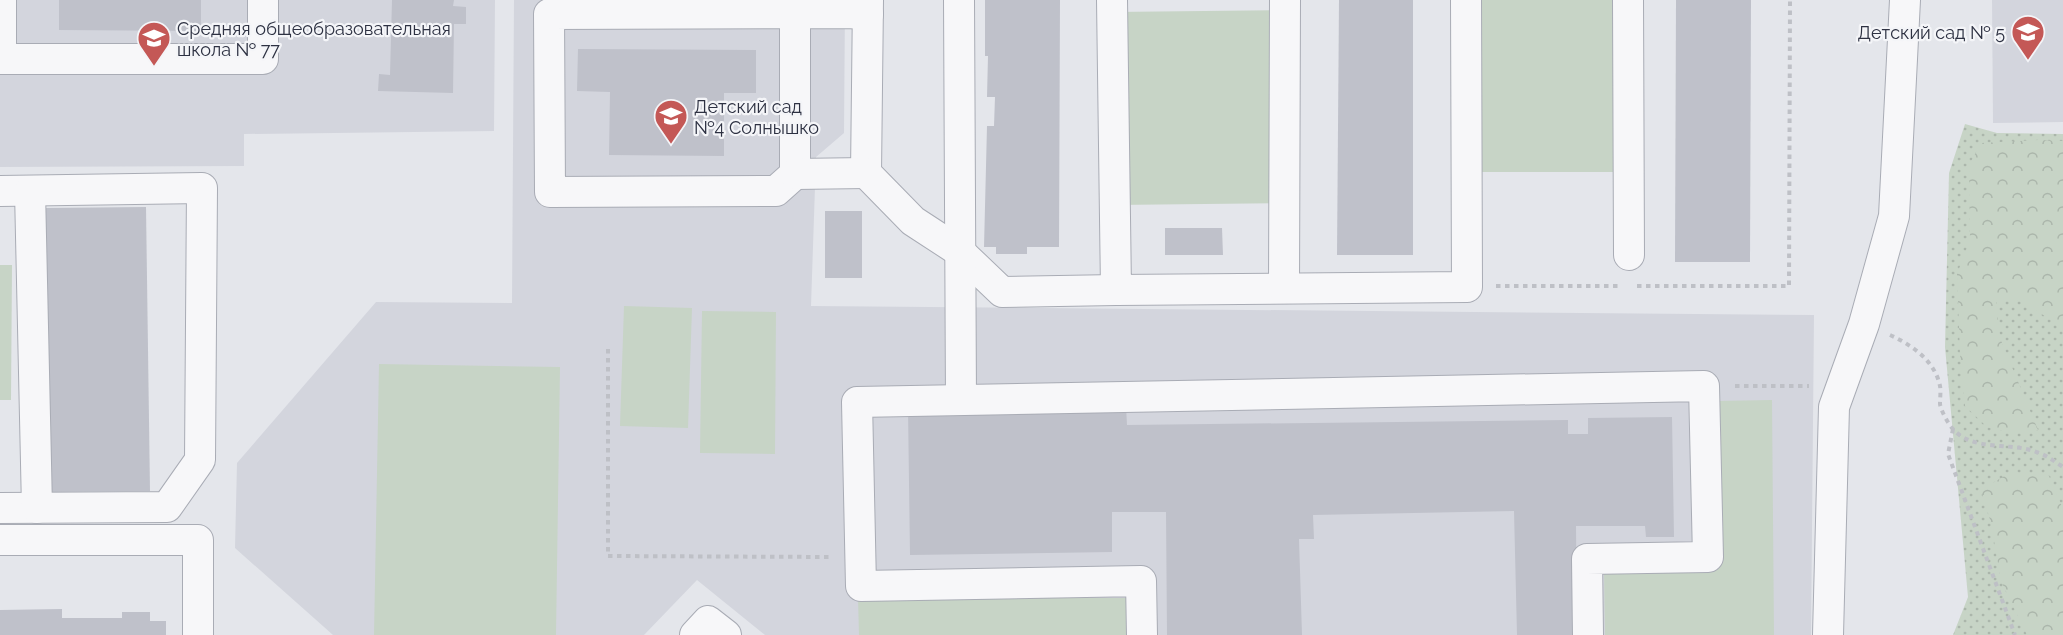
<svg xmlns="http://www.w3.org/2000/svg" width="2063" height="635" font-family="Raleway,sans-serif">
<style>
.built{fill:#d3d5dd}
.grass{fill:url(#grass-dots)}
.forest{fill:url(#forest-crowns)}
.green{fill:#c7d4c6}
.building{fill:#bfc1ca}
.lines{fill:none;stroke-linecap:round;stroke-linejoin:round}
.minor-casing{stroke:#a9acb5;stroke-width:32}
.path{stroke:#bec0c6;stroke-width:4;stroke-dasharray:4.5 4.5;stroke-linecap:butt}
.minor{stroke:#f7f7f9;stroke-width:30}
.labels{text-anchor:middle;dominant-baseline:central;stroke-width:4.5;stroke-linejoin:round;paint-order:stroke}
.poi-label{font-size:18px;fill:#2d3142;stroke:#f4f5f8;text-anchor:start}
</style>
<defs>
<pattern id="grass-dots" width="8" height="8" patternUnits="userSpaceOnUse" patternTransform="scale(1.5)"><rect width="8" height="8" fill="#c7d4c6"/><path d="M2 2h.1M6 6h.1" fill="none" stroke="#abb6ab" stroke-width="1.8" stroke-linecap="round"/></pattern>
<pattern id="forest-crowns" width="20" height="18" patternUnits="userSpaceOnUse" patternTransform="scale(1.5)"><rect width="20" height="18" fill="#c7d4c6"/><path d="M2 6a3 3 0 1 1 6 0M12 15a3 3 0 1 1 6 0" fill="none" stroke="#abb6ab"/></pattern>
</defs>
<rect width="100%" height="100%" fill="#e4e6eb"/>
<g class="built">
<path d="M0,0H495L494,131L244,134V166L0,167Z"/>
<path d="M514,0H845L844,133L816,157L811,306L1814,315L1811,635H765L697,580L644,635H333L235,548L237,463L376,302L512,303Z"/>
<path d="M1992,0H2063V122L1993,123Z"/>
</g>
<path class="grass" d="M1965,124L1997,133L2063,134V635H1953L1968,597L1945,347L1949,173Z"/>
<g class="forest">
<path d="M2039,140L2063,141V328L2020,300L1996,301L2000,338L2038,430L2012,433L1987,427L1965,406L1960,354L1957,274L1970,240L1969,165L1981,143Z"/>
<path d="M2011,472L2049,476L2063,509V635H2027L2001,581L1991,523L1981,490Z"/>
</g>
<g class="green">
<rect x="1466" y="0" width="162" height="172"/>
<path d="M1285,10V203L1114,205L1113,12Z"/>
<path d="M0,265H12L11,400H0Z"/>
<path d="M624,306L692,308L688,428L620,426Z"/>
<path d="M702,311L776,312L775,454L700,453Z"/>
<path d="M379,364L560,367L556,635H374Z"/>
<path d="M1772,400L1774,635H1605L1604,571L1719,569L1717,401Z"/>
<path d="M858,598H1127V635H859Z"/>
</g>
<g class="building">
<path d="M59,0H201V31L59,30Z"/>
<path d="M392,0H454L453,6L466,7V24H454L453,93L378,91L379,74L390,75Z"/>
<path d="M985,0H1060L1059,247H1027V254H996V247H984L987,126H994L995,97H987L988,56H985Z"/>
<path d="M1339,0H1413V255H1337Z"/>
<path d="M1676,0H1751L1750,262H1675Z"/>
<path d="M578,49L756,50V93H724V156L609,155L610,92L577,91Z"/>
<path d="M146,207L150,491L49,492L45,208Z"/>
<rect x="825" y="211" width="37" height="67"/>
<path d="M1165,228H1222L1223,255H1165Z"/>
<path d="M1126,406L1127,425L1568,420V434H1588V418L1672,417L1674,537H1646L1645,526H1576L1577,635H1517L1514,511L1313,515L1314,539H1299L1302,635H1167L1166,512H1112V552L910,555L908,408Z"/>
<path d="M62,609V618H122V612H150V621H166V635H0V610Z"/>
</g>
<g class="lines">
<g class="minor-casing">
<g id="minor">
<path d="M1,0V59H263V0"/>
<path d="M868,0L866,173L913,221L959,251L1002,292L1116,290"/>
<path d="M959,0L961,400"/>
<path d="M1112,0L1116,290L1467,287L1466,0"/>
<path d="M1628,0L1629,255"/>
<path d="M795,14V174L776,191L550,192L549,14L845,13L868,14"/>
<path d="M795,174L866,173"/>
<path d="M0,191L202,188L200,460L167,507L0,508"/>
<path d="M30,191L37,508"/>
<path d="M1284,288L1285,0"/>
<path d="M0,540H198V635"/>
<path d="M695,635L708,621L726,635"/>
<path d="M1142,635L1141,581L861,586L857,402L1704,386L1708,557L1587,559L1588,635"/>
<path d="M1828,635L1834,407L1864,324L1894,216L1905,0"/>
</g>
</g>
<g class="path">
<path d="M1496,286H1621"/>
<path d="M1637,286H1789L1790,0"/>
<path d="M1890,335C1912,345 1935,361 1940,386C1941,391 1940,398 1940,404C1941,411 1948,423 1952,428C1973,453 2013,441 2039,453C2048,456 2055,462 2063,467"/>
<path d="M608,349V556L830,557"/>
<path d="M1735,386H1809"/>
<path d="M1953,429L1948,454L2015,635"/>
</g>
<use href="#minor" class="minor"/>
</g>
<defs>
<g id="school-pin" transform="scale(1.725)"><path d="M0 17L-7.5 6A9.5 9.5 0 1 1 7.5 6Z" fill="#c45856" stroke="#f4f5f8"/><path d="M0-5L7-2L0 1L-7-2ZM-4 1L0 2.5L4 1V4Q0 6-4 4Z" fill="#fff"/></g>
</defs>
<g fill-rule="evenodd">
<use href="#school-pin" x="2028" y="32"/>
<use href="#school-pin" x="154" y="38"/>
<use href="#school-pin" x="671" y="116"/>
</g>
<g class="labels">
<g class="poi-label">
<text x="177" y="28">Средняя общеобразовательная<tspan x="177" dy="21">школа № 77</tspan></text>
<text x="2005" y="32" text-anchor="end">Детский сад № 5</text>
<text x="694" y="106">Детский сад<tspan x="694" dy="21">№4 Солнышко</tspan></text>
</g>
</g>
</svg>
